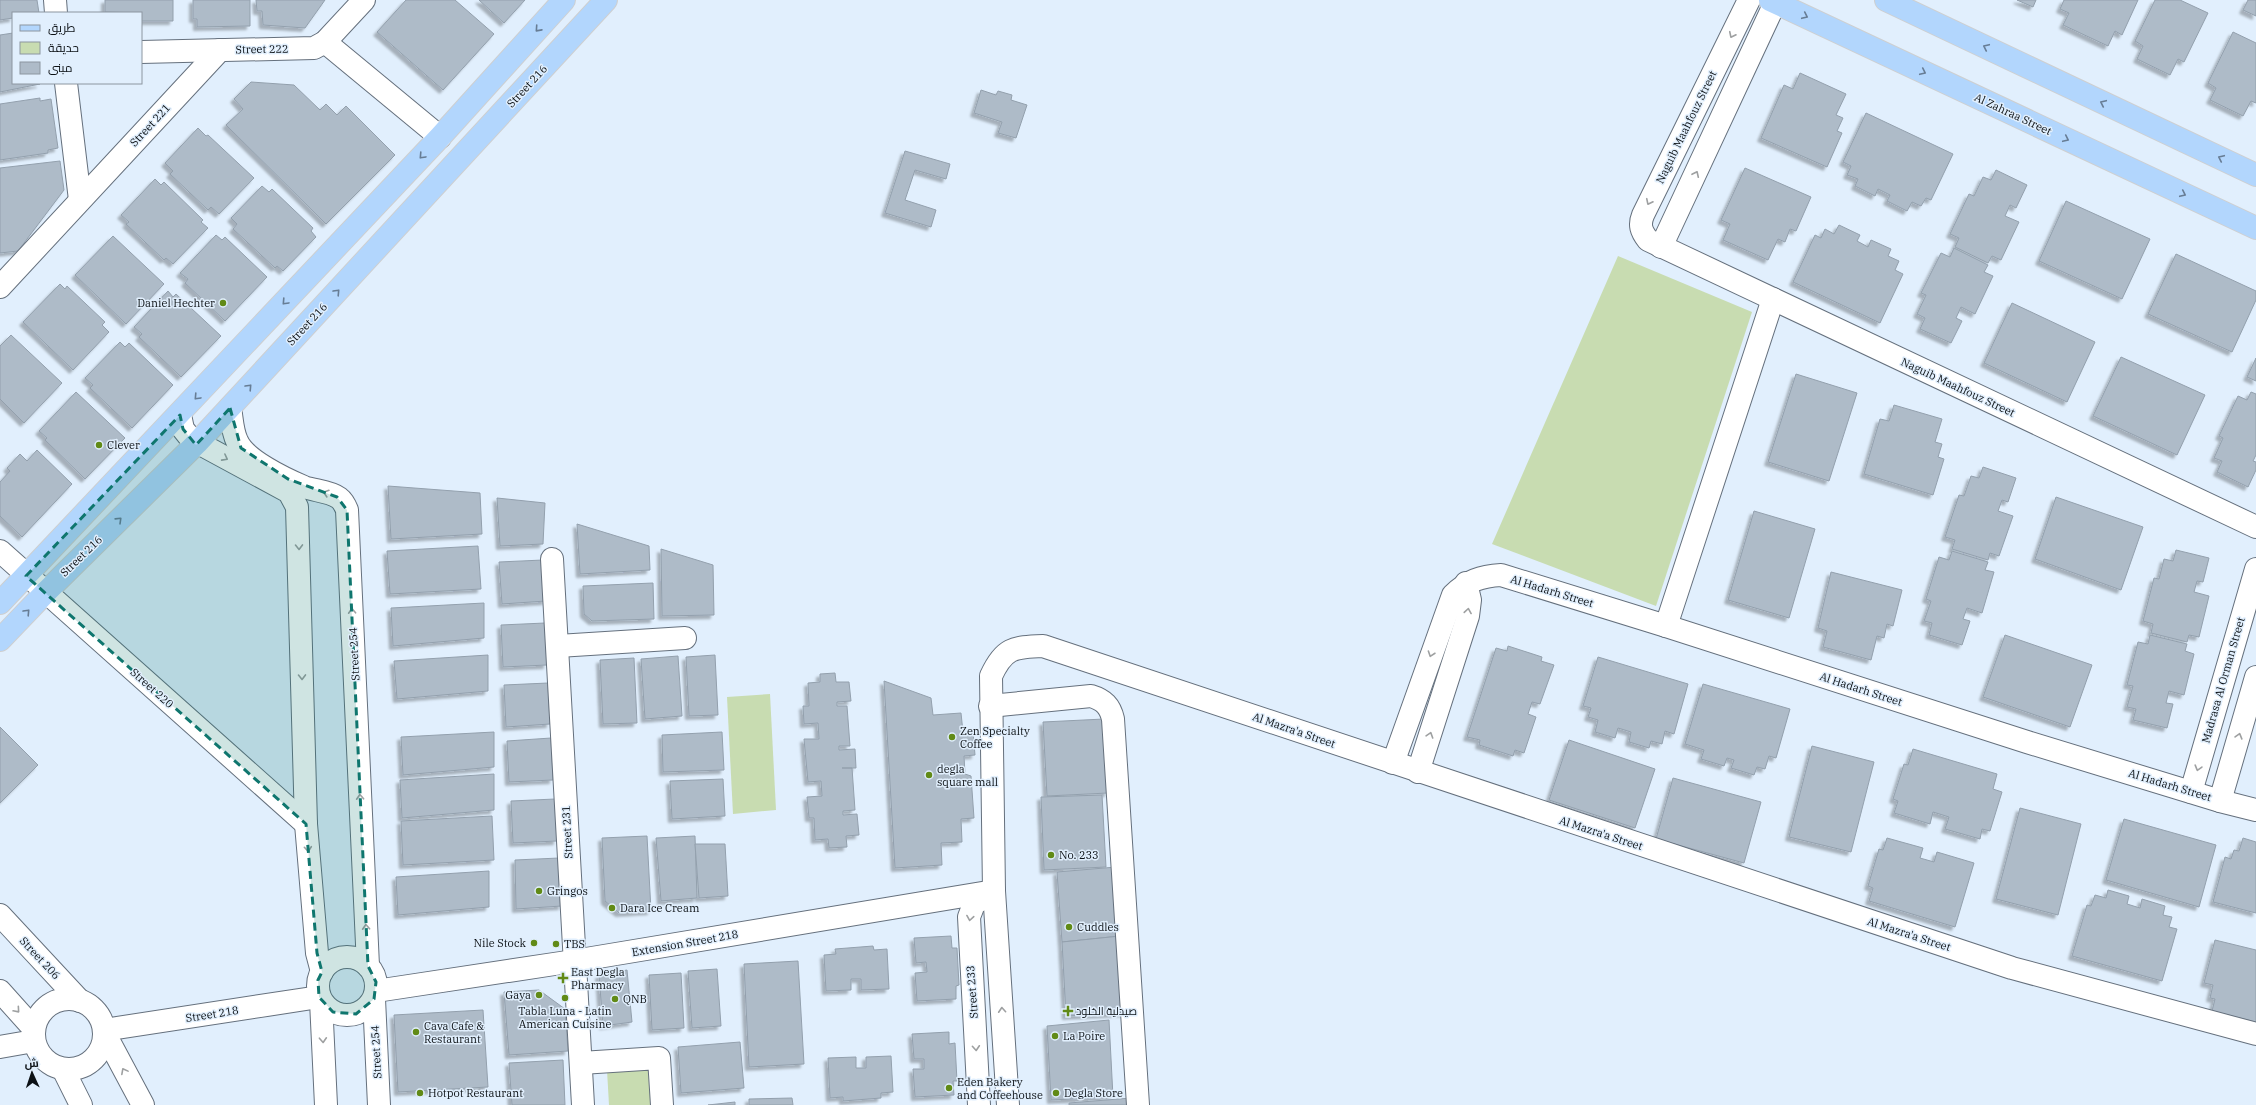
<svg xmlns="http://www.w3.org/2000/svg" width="2256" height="1105" font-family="'IBM Plex Serif',Cairo,serif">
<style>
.green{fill:#c8dcb1}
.building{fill:#aebbc8;stroke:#93a0ad;filter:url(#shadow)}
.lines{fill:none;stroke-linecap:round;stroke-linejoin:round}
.minor-casing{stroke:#65707d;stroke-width:24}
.major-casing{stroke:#cecfd0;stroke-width:24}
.minor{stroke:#fff;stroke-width:22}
.major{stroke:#b2d6fd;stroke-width:22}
.oneway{stroke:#677d95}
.oneway2{stroke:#9ea0a1}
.marked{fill:#0f766e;fill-opacity:0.2;stroke:#0f766e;stroke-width:3;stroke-dasharray:8 5;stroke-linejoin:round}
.poi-dot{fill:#618a16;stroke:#e1effd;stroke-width:1.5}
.labels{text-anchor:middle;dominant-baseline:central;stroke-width:3;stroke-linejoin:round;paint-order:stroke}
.street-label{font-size:11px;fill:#0c1115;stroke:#e1effd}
.poi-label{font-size:11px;fill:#0c1115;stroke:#e1effd;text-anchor:start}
</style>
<defs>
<filter id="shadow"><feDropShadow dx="-3.5" dy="3.5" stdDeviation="1" flood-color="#0004"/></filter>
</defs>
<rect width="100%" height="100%" fill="#e1effd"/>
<g class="green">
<path d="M1618,256L1752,312L1656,606L1492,544Z"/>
<path d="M770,694L776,810L733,814L727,697Z"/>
<path d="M655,1068L657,1105H609L607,1070Z"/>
</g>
<g class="building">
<path d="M0,0H37L39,13H13V18L0,20Z"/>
<path d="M105,0H173V21H141V13L105,12Z"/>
<path d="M193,0H250V26L197,27V19H193Z"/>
<path d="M256,0H325L305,28L263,25L262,11H257Z"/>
<path d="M406,0H455L494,34L443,90L377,32Z"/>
<path d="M479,0H525L504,23Z"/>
<path d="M2017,0H2036L2033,7Z"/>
<path d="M2064,0H2138L2122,35L2115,31L2108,46L2063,25L2069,13L2060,9Z"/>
<path d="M2155,0H2180L2208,13L2184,62L2178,59L2170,75L2137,59L2143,46L2135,41Z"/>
<path d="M2248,0H2256V16L2243,10Z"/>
<path d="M2233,32L2256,43V103L2251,101L2243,116L2210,100L2216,88L2208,83Z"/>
<path d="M13,33V83L40,84L0,92V35Z"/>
<path d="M1800,73L1846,94L1836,115L1843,118L1837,131L1842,133L1827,167L1761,138L1784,85L1793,89Z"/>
<path d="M251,82L294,85L320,110L326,104L337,115L346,106L395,155L326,224L226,125L243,109L234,99Z"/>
<path d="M981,90L996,95L998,91L1012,95L1011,100L1027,105L1016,138L998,133L1002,122L974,113Z"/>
<path d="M40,98V101L51,99L58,148L48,150V153L0,160V104Z"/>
<path d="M1866,113L1953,154L1931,200L1926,198L1921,206L1912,202L1907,211L1887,201L1890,195L1878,189L1875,196L1855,186L1858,179L1847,175L1851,166L1843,162Z"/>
<path d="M198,128L206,136L208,135L254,178L219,214L211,207L208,210L170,174L173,171L165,163Z"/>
<path d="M905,151L950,164L946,179L915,170L905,200L936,210L931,227L885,213Z"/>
<path d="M60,161L64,190L18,251L0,253V168Z"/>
<path d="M1745,168L1811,197L1796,231L1790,229L1785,242L1778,239L1768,260L1723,240L1730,224L1721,220Z"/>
<path d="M1996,170L2027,185L2016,208L2010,205L2005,216L2019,222L2001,260L1992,256L1988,263L1955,247L1959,238L1950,234L1969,194L1974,196L1983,177L1991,180Z"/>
<path d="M155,179L161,185L164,182L203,220L201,222L208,228L173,264L166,258L164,260L126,224L129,222L121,215Z"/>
<path d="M262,186L269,192L272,189L313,228L311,231L316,237L283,271L277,266L275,268L233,229L237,224L231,218Z"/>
<path d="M2066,201L2150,239L2122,299L2039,261Z"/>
<path d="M1839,225L1860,235L1857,241L1868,247L1871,240L1891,249L1888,256L1899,261L1895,270L1903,274L1880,323L1793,282L1815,235L1821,238L1825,229L1834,234Z"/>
<path d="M216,235L222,240L225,237L267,277L225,321L185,283L188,279L180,273Z"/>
<path d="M113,236L164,284L126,324L75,275Z"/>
<path d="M1954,248L1988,265L1984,272L1993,276L1975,314L1961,307L1956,318L1962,321L1951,343L1920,329L1925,318L1917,314L1926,295L1921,293L1941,253L1950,257Z"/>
<path d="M2176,254L2256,291V300L2232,352L2148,314Z"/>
<path d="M60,284L65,289L67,286L105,322L102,325L109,332L73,370L23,322Z"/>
<path d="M168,291L173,297L176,294L221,336L181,377L139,337L142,334L134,327Z"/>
<path d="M2012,303L2095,342L2067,402L1984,363Z"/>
<path d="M11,335L62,383L24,423L0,399V346Z"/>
<path d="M120,342L125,347L129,343L173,385L132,428L90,388L93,385L85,378Z"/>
<path d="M2121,357L2205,395L2177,455L2093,416Z"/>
<path d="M2256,358V381L2247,377Z"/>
<path d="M1796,374L1857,393L1829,481L1768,462Z"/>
<path d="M76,392L125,438L85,479L45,440L47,438L39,431Z"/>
<path d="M2251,392L2256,394V455L2253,461L2256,462V470L2248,487L2217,472L2222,461L2214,458L2223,438L2219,436L2238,396L2247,400Z"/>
<path d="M1894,405L1942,419L1935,442L1942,444L1938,457L1944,459L1933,495L1864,474L1880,419L1889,421Z"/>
<path d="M37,450L72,484L22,537L0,516V482L10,471L7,468L20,454L27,461Z"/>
<path d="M1983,467L2016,478L2008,502L2002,500L1998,511L2013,516L1999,556L1990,553L1988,560L1952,549L1955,540L1945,537L1959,495L1964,496L1971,476L1979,478Z"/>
<path d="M388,486L480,493L482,534L391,539Z"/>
<path d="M2056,497L2143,527L2121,590L2035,559Z"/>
<path d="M497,498L545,503L543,544L500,546Z"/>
<path d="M1754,511L1815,529L1789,618L1728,600Z"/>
<path d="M577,524L649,546L650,570L580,574Z"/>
<path d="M478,546L481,589L390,594L387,551Z"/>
<path d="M661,549L713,565L714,615L662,616Z"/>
<path d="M2176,550L2209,558L2203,582L2197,581L2194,592L2209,596L2199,637L2189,635L2187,642L2151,633L2153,624L2143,621L2154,578L2159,579L2164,559L2173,561Z"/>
<path d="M1952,551L1988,562L1985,570L1994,572L1982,613L1967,608L1963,619L1970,621L1962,645L1929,635L1932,623L1924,621L1931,601L1926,599L1939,557L1949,560Z"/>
<path d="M543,560L546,601L502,604L499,562Z"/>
<path d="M1831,572L1902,590L1893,626L1887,624L1884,638L1877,636L1871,660L1823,647L1827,631L1818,628Z"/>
<path d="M653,583L654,619L592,621L584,614L583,586Z"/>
<path d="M484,603V638L393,646L391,608Z"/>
<path d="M545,623L547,665L503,667L501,625Z"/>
<path d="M2005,635L2092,665L2070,727L1983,697Z"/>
<path d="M2150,635L2187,644L2185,651L2194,654L2184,695L2169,691L2166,703L2173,704L2167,728L2133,720L2136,709L2127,707L2133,686L2127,685L2138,642L2148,644Z"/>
<path d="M1508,646L1542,657L1541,661L1554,665L1540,704L1532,702L1528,714L1536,717L1524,753L1515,750L1513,756L1479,745L1480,740L1467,737L1496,648L1507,651Z"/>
<path d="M488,655V691L397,699L394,661Z"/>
<path d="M715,655L718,715L689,716L686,657Z"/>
<path d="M678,656L682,716L645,719L641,659Z"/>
<path d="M1598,657L1688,684L1674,734L1665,731L1662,744L1651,741L1649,748L1629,742L1631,732L1618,728L1615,738L1595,732L1598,720L1588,717L1591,708L1583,706Z"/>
<path d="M634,658L637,723L603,724L600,660Z"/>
<path d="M835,673L836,682H849L851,701L837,702V706H847L850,746H839V750L855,749L856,768H842H852L855,810L843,811V815L857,814L859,835L846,836L847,847L829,848L828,839L815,840L814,818H809L807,797L822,796L821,781L808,782L804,739H819L818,723L804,724L803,706H809L808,683L820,682V674Z"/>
<path d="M884,681L931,698L933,715L961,713L963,732H973L975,755L964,756L965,774L971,776L974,818L961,819L962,842L941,843L942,865L895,868Z"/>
<path d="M548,683L550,724L506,727L504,685Z"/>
<path d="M1703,684L1790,709L1776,758L1769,756L1765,769L1757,767L1754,775L1731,768L1734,760L1727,758L1724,766L1701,759L1704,750L1685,744Z"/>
<path d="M1104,719L1108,793L1047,796L1043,722Z"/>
<path d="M0,727L38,765L0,803Z"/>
<path d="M494,732V767L403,775L401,737Z"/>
<path d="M722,732L724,770L663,772L662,735Z"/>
<path d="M551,738L553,780L509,782L507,741Z"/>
<path d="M1569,740L1655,769L1635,828L1549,800Z"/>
<path d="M1812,746L1874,762L1851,852L1789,837Z"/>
<path d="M1913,749L1997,774L1993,789L2002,792L1990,831L1982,829L1980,839L1945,829L1949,817L1933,812L1930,824L1894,813L1898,801L1893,799L1904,764L1908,765Z"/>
<path d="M494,774V810L402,818L400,780Z"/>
<path d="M1673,778L1761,802L1744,863L1656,839Z"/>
<path d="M723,779L725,816L672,819L670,781Z"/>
<path d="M1102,795L1106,867L1044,870L1041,797Z"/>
<path d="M555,799L557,841L513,843L511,801Z"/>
<path d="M2020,808L2081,824L2058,915L1996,899Z"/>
<path d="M492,816L494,860L403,865L401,821Z"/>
<path d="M2124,819L2216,845L2199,907L2106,880Z"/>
<path d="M647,836L651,911L619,913L605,901L602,838Z"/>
<path d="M695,836L697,898L661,901L656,838Z"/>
<path d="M1887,838L1923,848L1920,858L1934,862L1937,852L1974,863L1955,927L1869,901L1873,888L1868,886L1879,849L1883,850Z"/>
<path d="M2243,838L2256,842V913L2213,902L2225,857L2231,859L2234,850L2239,851Z"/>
<path d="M695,844H725L728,896L699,898Z"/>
<path d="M559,858L562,906L516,909L515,860Z"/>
<path d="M1116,867L1120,936L1062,942L1057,872Z"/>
<path d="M489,871V907L398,915L396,877Z"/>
<path d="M2108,890L2129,896L2127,904L2140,908L2142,899L2165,906L2163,915L2172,917L2169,927L2177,929L2162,981L2072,956L2087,905L2091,906L2095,895L2106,898Z"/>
<path d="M951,936L952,948H957L959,985L956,986V999L917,1001L915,973L927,972L926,962L916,963L914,938Z"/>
<path d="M1120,936L1126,1013L1066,1016L1062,942Z"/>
<path d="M2215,940L2256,950V1022L2212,1011L2215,999L2210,998L2213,985L2204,983Z"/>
<path d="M873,946L874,950L887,949L889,989L861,990V979H851V990L826,991L824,955L836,954L835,949Z"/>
<path d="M798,961L804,1064L749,1067L744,964Z"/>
<path d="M717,969L721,1026L692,1028L688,971Z"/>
<path d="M627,970L632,1022L603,1026L599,975Z"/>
<path d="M681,973L684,1028L652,1030L649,975Z"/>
<path d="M539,990L565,1009L568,1051L509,1055L504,992Z"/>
<path d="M483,1010L488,1087L398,1092L394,1015Z"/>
<path d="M1109,1020L1113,1097L1051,1100L1047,1026Z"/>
<path d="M949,1032V1044L955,1043L957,1081H953L954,1095L915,1097L913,1069H924V1059H914L912,1034Z"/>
<path d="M740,1042L744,1088L681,1093L678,1047Z"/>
<path d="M891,1056L893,1092L881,1093V1098L843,1101V1097L830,1098L828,1058L856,1057V1068H866V1057Z"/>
<path d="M563,1060L565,1105H512L509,1063Z"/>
<path d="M792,1098L793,1105H749V1099Z"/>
<path d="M1131,1098V1105H1069V1103Z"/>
<path d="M735,1102V1105H708Z"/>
</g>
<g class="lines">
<g class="minor-casing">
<g id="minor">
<path d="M55,0L56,13"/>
<path d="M1749,0L1643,215C1639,225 1641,231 1648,240L2256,527"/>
<path d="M325,42L440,137"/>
<path d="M141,52L314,48L325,42L364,0"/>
<path d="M66,83L80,200"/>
<path d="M1661,247L1775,3"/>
<path d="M0,287L220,50"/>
<path d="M230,408C232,418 232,431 237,441C245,460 285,479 304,487C315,491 329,491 339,498C343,501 345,505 347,510L368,966"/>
<path d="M180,415L183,429L191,439L289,492L297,507L306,824L317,953L322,972"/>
<path d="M0,551L306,824"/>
<path d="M552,559L583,1105"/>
<path d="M1666,626L1773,299"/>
<path d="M558,646L685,638"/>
<path d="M990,706L1091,696C1104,700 1110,706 1113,719L1138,1105"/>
<path d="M1393,763L1453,595C1467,581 1481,576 1501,575L1666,626L2027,742L2220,801L2256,810"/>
<path d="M1418,772L1468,616L1470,600L1466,583"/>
<path d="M2191,792L2256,569"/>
<path d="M2220,801L2256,677"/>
<path d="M0,915L80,1001"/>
<circle cx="347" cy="986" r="29"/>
<path d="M0,991L34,1029"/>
<path d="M376,991L574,961L994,891"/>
<circle cx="69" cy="1034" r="35"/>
<path d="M374,999L379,1105"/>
<path d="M321,1001L326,1105"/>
<path d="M104,1030L319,997"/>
<path d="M104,1032L143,1105"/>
<path d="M0,1047L34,1041"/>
<path d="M581,1063L659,1058L662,1105"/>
<path d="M63,1069L81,1105"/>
<path d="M979,1105L969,917L974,904L993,892"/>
<path d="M1008,1105L994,891L991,676C1004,648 1013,647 1043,646L2012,968L2256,1034"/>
</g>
</g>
<g class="major-casing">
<g id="major">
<path d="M1770,0L2256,228"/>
<path d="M1886,0L2256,175"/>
<path d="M0,603L440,137L564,0"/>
<path d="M0,640L45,593L197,443L606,0"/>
</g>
</g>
<use href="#minor" class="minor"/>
<use href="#major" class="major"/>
</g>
<defs><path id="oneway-chevron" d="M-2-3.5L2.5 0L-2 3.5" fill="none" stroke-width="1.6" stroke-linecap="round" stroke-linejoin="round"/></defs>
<g class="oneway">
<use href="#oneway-chevron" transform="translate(1805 16) rotate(25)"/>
<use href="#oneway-chevron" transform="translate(538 29) rotate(132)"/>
<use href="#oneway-chevron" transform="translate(1986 47) rotate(-155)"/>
<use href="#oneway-chevron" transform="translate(1923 72) rotate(25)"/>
<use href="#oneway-chevron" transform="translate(2103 103) rotate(-155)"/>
<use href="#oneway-chevron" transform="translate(2066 139) rotate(25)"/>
<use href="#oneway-chevron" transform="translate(422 156) rotate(133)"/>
<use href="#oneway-chevron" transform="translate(2221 158) rotate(-155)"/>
<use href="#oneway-chevron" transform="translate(2183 194) rotate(25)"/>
<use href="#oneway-chevron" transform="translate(337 292) rotate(-47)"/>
<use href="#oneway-chevron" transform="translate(285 302) rotate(133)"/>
<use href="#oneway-chevron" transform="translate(249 387) rotate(-47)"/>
<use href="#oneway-chevron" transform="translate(197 397) rotate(133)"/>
<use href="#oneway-chevron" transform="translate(119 520) rotate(-44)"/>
<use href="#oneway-chevron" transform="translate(27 612) rotate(-47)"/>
</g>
<g class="oneway2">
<use href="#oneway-chevron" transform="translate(1732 35) rotate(116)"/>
<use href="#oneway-chevron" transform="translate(1696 174) rotate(-65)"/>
<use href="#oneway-chevron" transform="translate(1649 202) rotate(116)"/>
<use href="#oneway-chevron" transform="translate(225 458) rotate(28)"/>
<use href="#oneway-chevron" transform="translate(326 493) rotate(-163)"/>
<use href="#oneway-chevron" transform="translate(299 547) rotate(89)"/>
<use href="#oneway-chevron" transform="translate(352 611) rotate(-93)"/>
<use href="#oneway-chevron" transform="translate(1468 611) rotate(-81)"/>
<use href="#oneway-chevron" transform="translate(1431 654) rotate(109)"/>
<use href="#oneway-chevron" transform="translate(302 677) rotate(89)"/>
<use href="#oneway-chevron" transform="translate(1430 735) rotate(-72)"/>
<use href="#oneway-chevron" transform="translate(2239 736) rotate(-74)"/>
<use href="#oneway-chevron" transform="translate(2198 768) rotate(106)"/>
<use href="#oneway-chevron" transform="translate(360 797) rotate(-93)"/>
<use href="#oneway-chevron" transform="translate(308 849) rotate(85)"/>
<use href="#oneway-chevron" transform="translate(970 918) rotate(99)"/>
<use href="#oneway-chevron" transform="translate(366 927) rotate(-93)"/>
<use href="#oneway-chevron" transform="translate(17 1010) rotate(49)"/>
<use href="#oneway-chevron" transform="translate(1002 1010) rotate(-94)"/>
<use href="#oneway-chevron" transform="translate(323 1040) rotate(87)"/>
<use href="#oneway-chevron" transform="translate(976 1048) rotate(86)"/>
<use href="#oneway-chevron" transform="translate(124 1071) rotate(-118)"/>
</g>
<path class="marked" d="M230,408L241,448L288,479L337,497L347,510L368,966L376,982L374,999L356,1014L333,1012L319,997L318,980L322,972L317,953L306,824L26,576L180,415L183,429L196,445Z"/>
<g class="poi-dot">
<circle cx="223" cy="303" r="4"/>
<circle cx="99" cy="445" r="4"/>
<circle cx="952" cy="737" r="4"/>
<circle cx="929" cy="775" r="4"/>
<circle cx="1051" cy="855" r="4"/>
<circle cx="539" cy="891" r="4"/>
<circle cx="612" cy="908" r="4"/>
<circle cx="1069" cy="927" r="4"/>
<circle cx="534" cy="943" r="4"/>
<circle cx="556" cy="944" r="4"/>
<path d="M561 972h4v4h4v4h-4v4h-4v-4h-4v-4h4z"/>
<circle cx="539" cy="995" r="4"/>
<circle cx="565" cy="998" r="4"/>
<circle cx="615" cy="999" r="4"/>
<path d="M1066 1005h4v4h4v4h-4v4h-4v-4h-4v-4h4z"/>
<circle cx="416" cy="1032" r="4"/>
<circle cx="1055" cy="1036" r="4"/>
<circle cx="949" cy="1088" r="4"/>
<circle cx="420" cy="1093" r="4"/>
<circle cx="1056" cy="1093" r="4"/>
</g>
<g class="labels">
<g class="street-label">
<text transform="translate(262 49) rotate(-1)">Street 222</text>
<text transform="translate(527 86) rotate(-47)">Street 216</text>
<text transform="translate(2013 114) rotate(25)">Al Zahraa Street</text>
<text transform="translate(150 125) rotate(-47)">Street 221</text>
<text transform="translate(1686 127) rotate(-64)">Naguib Maahfouz Street</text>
<text transform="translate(307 324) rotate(-47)">Street 216</text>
<text transform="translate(1958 387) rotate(25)">Naguib Maahfouz Street</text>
<text transform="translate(81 556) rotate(-44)">Street 216</text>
<text transform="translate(1552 591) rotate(17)">Al Hadarh Street</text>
<text transform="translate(354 654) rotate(-93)">Street 254</text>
<text transform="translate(2223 680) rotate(-74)">Madrasa Al Orman Street</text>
<text transform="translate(152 688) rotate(42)">Street 220</text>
<text transform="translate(1861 689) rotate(18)">Al Hadarh Street</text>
<text transform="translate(1294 730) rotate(19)">Al Mazra'a Street</text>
<text transform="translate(2170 785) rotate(17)">Al Hadarh Street</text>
<text transform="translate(567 832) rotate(-93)">Street 231</text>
<text transform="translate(1601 833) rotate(18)">Al Mazra'a Street</text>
<text transform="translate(1909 934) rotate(18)">Al Mazra'a Street</text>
<text transform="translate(685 943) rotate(-10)">Extension Street 218</text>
<text transform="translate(40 958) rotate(47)">Street 206</text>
<text transform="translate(972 992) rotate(-94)">Street 233</text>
<text transform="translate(212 1014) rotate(-9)">Street 218</text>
<text transform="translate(376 1052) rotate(-93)">Street 254</text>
</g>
<g class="poi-label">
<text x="215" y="303" text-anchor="end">Daniel Hechter</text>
<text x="107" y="445">Clever</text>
<text x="960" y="731">Zen Specialty<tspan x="960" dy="13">Coffee</tspan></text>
<text x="937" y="769">degla<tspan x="937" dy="13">square mall</tspan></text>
<text x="1059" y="855">No. 233</text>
<text x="547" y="891">Gringos</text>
<text x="620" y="908">Dara Ice Cream</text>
<text x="1077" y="927">Cuddles</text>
<text x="526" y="943" text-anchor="end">Nile Stock</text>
<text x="564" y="944">TBS</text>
<text x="571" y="972">East Degla<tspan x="571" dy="13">Pharmacy</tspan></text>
<text x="531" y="995" text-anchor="end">Gaya</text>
<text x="623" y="999">QNB</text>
<text x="565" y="1011" text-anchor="middle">Tabla Luna - Latin<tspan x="565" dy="13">American Cuisine</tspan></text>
<text x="1076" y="1011">صيدلية الخلود</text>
<text x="424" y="1026">Cava Cafe &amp;<tspan x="424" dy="13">Restaurant</tspan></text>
<text x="1063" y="1036">La Poire</text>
<text x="957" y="1082">Eden Bakery<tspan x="957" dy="13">and Coffeehouse</tspan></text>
<text x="428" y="1093">Hotpot Restaurant</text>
<text x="1064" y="1093">Degla Store</text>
</g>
</g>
<rect x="12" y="12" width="130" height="72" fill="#e1effd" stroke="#8c96a0"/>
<rect x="20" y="25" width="20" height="6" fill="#b2d6fd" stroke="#8c96a0"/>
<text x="48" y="32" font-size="12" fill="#0c1115">طريق</text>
<rect x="20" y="42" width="20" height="12" fill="#c8dcb1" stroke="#8c96a0"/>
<text x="48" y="52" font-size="12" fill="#0c1115">حديقة</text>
<rect x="20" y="62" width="20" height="12" fill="#aebbc8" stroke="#8c96a0"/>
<text x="48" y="72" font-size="12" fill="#0c1115">مبنى</text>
<g transform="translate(32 1073) rotate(357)" stroke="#e1effd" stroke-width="3" paint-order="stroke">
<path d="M0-3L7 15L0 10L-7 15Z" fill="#0c1115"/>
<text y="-6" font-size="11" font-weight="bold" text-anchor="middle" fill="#0c1115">ش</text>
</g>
</svg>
